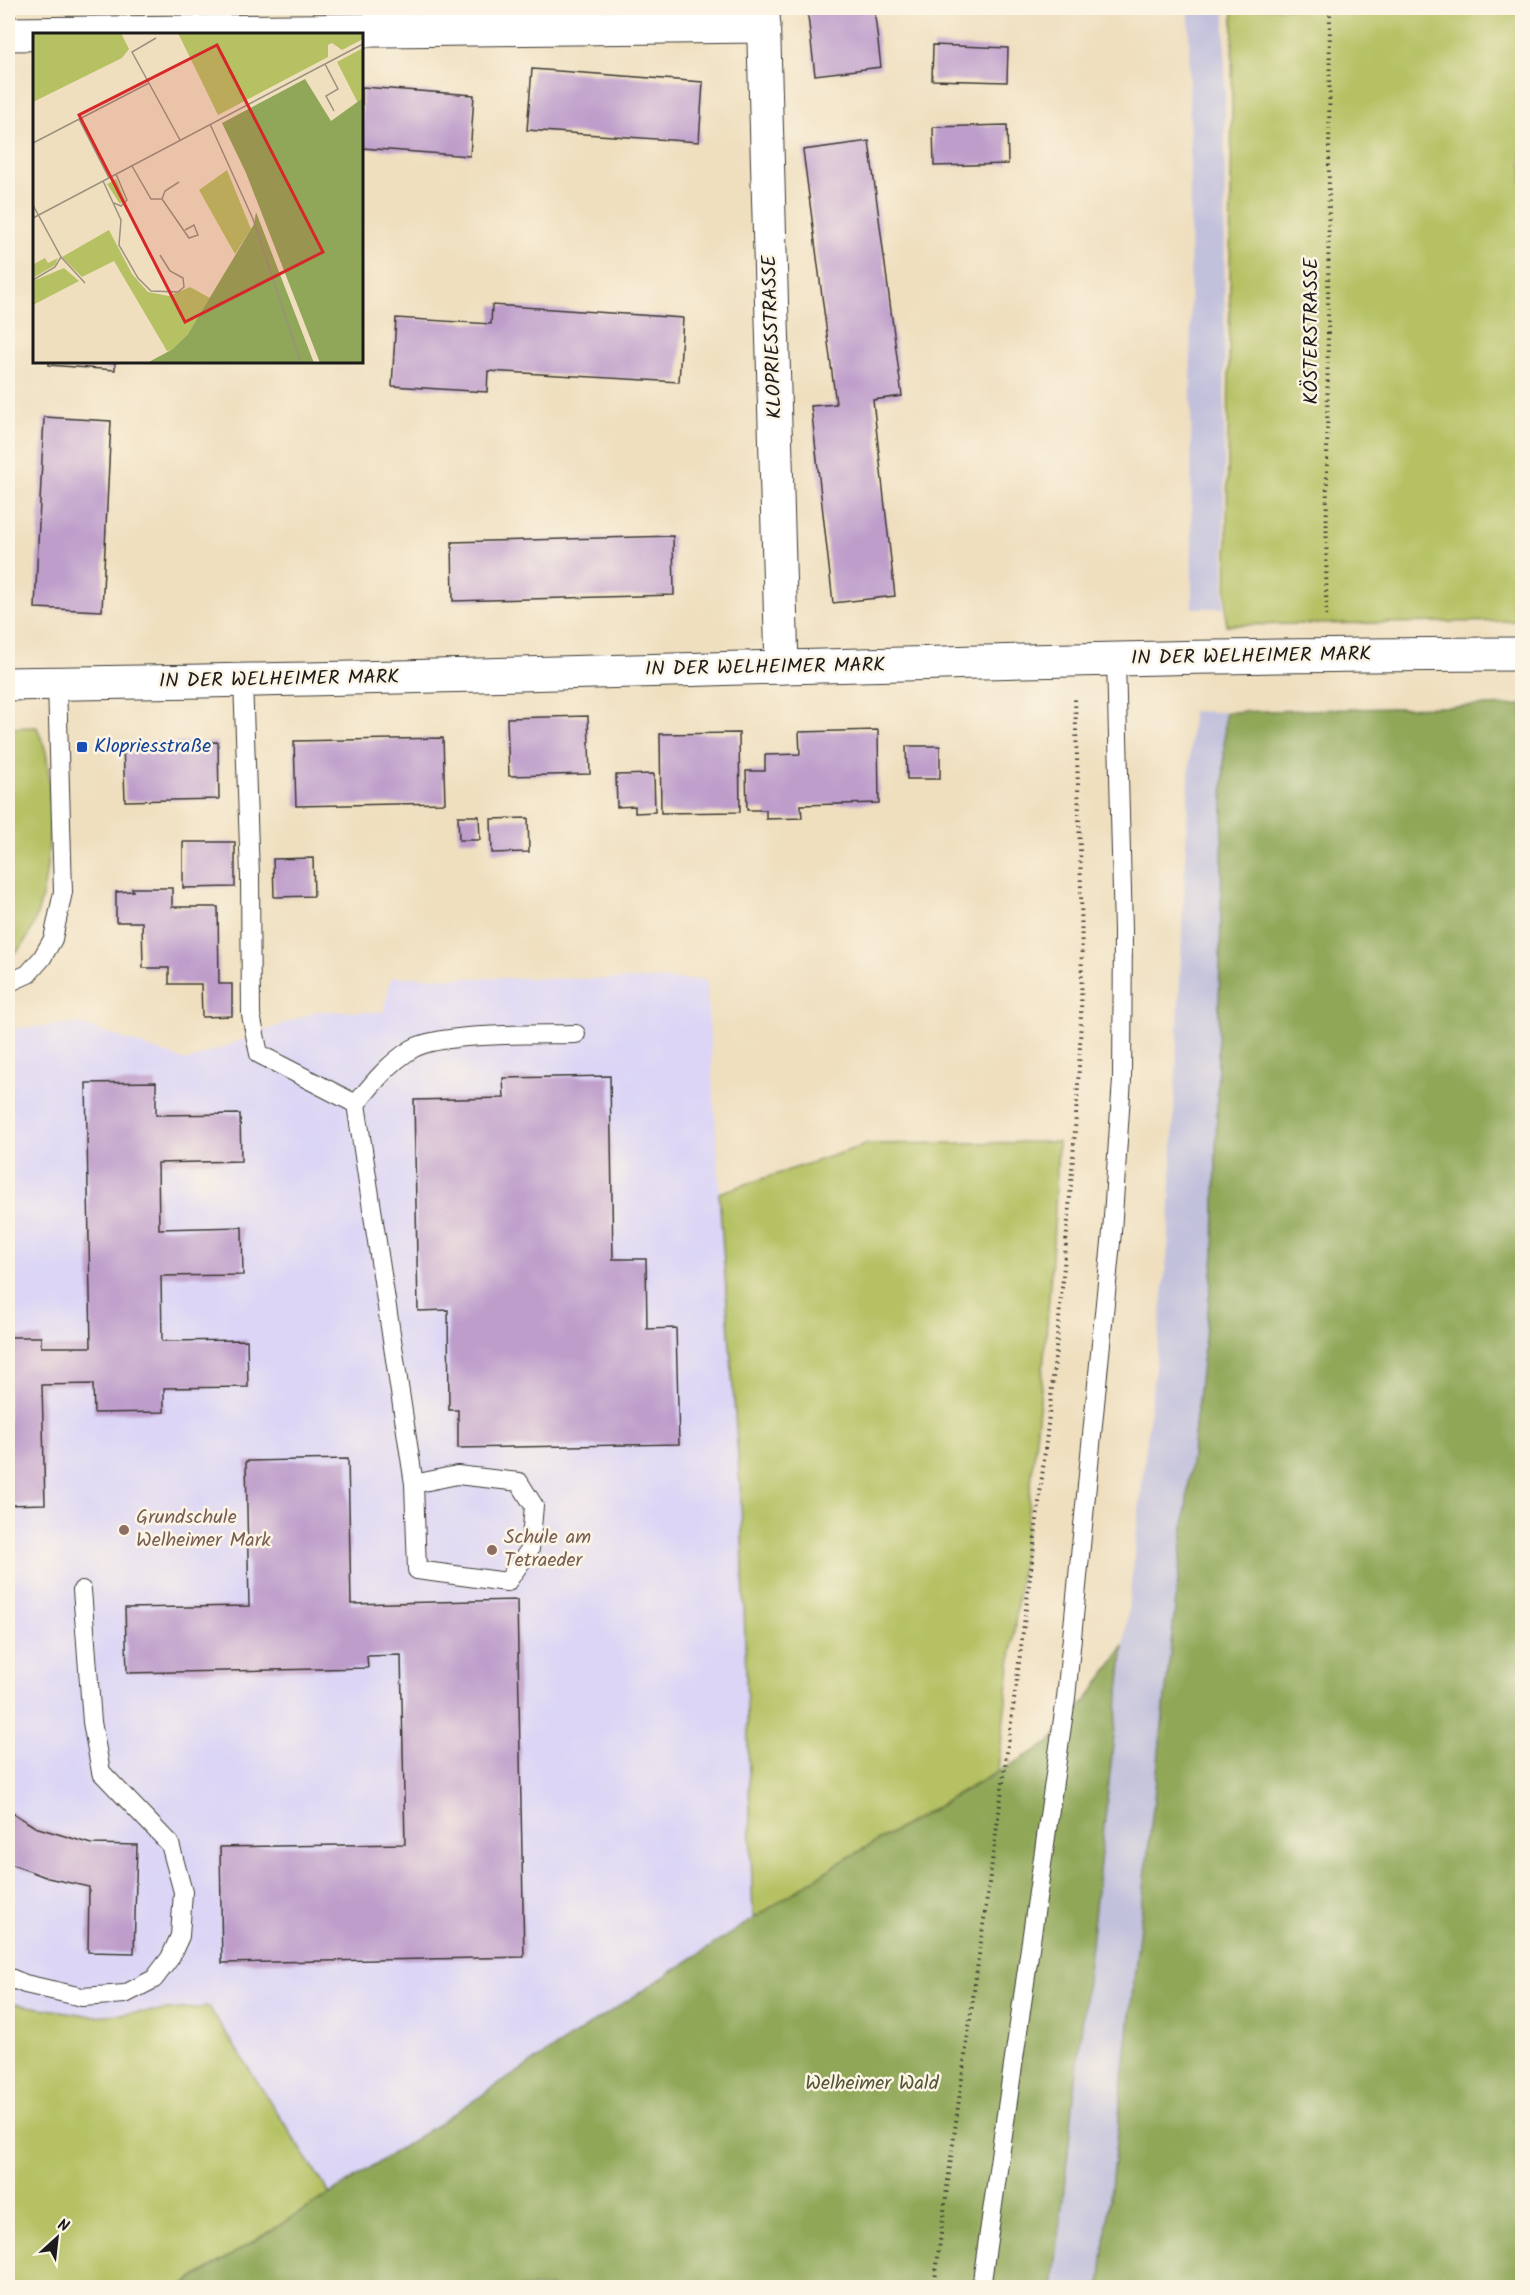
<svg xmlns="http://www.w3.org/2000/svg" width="1530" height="2295" font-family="Kalam,sans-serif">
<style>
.built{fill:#dcd5f6}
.industrial{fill:#c2c1dc}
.green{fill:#b5c163;stroke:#686e40;stroke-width:1.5}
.forest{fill:#90a759;stroke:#56623a;stroke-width:1.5}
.building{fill:#be9dcb}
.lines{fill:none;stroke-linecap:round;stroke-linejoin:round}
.service-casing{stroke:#3c3934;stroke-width:20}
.minor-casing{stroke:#3c3934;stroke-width:35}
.path{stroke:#3c3934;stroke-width:4;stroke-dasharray:1.5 4.5;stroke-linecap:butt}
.service{stroke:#fff;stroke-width:18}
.minor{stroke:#fff;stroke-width:33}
.transit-dot{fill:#1a4fb4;stroke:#fcf5e5;stroke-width:2}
.education-dot{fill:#8d6e63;stroke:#fcf5e5;stroke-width:2}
.labels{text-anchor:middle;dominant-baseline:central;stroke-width:5;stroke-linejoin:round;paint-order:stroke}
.street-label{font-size:20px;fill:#1c1c1c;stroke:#fcf5e5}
.transit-label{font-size:20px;fill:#164399;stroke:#fcf5e5;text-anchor:start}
.education-label{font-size:20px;fill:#785e54;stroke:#fcf5e5;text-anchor:start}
.park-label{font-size:20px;fill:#525635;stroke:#fcf5e5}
.inset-road{fill:none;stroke:#9b917e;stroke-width:1.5}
.view{fill:#d62828;fill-opacity:0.15;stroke:#d62828;stroke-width:3}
.inset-edge{fill:none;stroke:#1c1c1c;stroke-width:3}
</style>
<rect width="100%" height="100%" fill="#fcf5e5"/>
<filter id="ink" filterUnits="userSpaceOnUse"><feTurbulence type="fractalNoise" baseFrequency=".0167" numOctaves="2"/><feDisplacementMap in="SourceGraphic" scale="12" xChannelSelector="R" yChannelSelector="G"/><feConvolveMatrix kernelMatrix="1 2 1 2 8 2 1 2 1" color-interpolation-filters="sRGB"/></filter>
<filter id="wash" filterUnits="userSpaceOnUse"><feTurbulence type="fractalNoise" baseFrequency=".008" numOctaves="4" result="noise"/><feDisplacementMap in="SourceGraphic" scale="24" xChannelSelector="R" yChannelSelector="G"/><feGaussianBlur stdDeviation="1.35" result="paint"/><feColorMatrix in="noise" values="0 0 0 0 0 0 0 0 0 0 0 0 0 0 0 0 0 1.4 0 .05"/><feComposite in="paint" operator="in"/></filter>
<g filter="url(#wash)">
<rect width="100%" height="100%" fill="#efdfbf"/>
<path class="built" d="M391,977L706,980L741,1499L753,1919L330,2194L209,2007L93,2016L8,2003V1029L81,1024L187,1061L317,1011L384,1012Z"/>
<g class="industrial">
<path d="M1189,8H1225L1224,608H1192Z"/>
<path d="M1192,711L1225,712L1214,1255L1100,2287L1053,2288L1168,1249Z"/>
</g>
<g class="green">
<path d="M1233,8H1522V621L1226,625Z"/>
<path d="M37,727C40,737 46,747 47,758C53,805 54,931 8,958V728Z"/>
<path d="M1058,1142C1051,1352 1021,1562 998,1771L839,1863L753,1919L741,1499L719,1193L868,1144Z"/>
<path d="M8,2003L93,2016L209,2007L330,2194L179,2287H8Z"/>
</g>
<g class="forest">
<path d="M1522,705V2287H1100L1214,1255L1225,712Z"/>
<path d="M1124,1646L1053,2287L179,2288L330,2194L839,1863L1049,1743L1092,1693Z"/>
</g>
<g id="blocks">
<g class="building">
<path d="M807,8H874L881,67L815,75Z"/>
<path d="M933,45L1008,48L1007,82L932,80Z"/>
<path d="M532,69L703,82L699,142L527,130Z"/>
<path d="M362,87L474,95L470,156L362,148Z"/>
<path d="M1007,125L1008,164L934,166L933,127Z"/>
<path d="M869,141L902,396L873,400L895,596L833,603L811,406L836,404L803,150Z"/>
<path d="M492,305L683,318L679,382L488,371L487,392L392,386L396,318L491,324Z"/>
<path d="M49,362H115V370L49,365Z"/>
<path d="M44,417L111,421L102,611L35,608Z"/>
<path d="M673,536L674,595L453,601L452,542Z"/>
<path d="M588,716L590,774L509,776L507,718Z"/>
<path d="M878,730L879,803L801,805L802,818L766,819V810H747L746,771H765V755L800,754L799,732Z"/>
<path d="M739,733L740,812L661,813L660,734Z"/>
<path d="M443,738L445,803L296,806L294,741Z"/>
<path d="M218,742L219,799L125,801L123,744Z"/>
<path d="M906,746H940V779H907Z"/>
<path d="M654,774L655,812L635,813V806L617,807L616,775Z"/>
<path d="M458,816H479L480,840H459Z"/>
<path d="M528,818L529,852L492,853L491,819Z"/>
<path d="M183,842H235V887L183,888Z"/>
<path d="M313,858L314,896L274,897L273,859Z"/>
<path d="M132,888H172V907H218L219,984H232V1016L202,1017L201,984H169V968H143L142,922H116V892L133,891Z"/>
<path d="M610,1076L613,1259H646L647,1329L676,1328L679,1444L458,1448V1410H449L448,1310L418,1311L414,1100L504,1098L503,1078Z"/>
<path d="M156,1082V1115L240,1114L241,1161L158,1163L159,1229L242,1227L243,1275L161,1276L162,1341L247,1340L248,1387L164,1388V1412L94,1413L93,1384L42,1385L45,1504L8,1505V1337H41V1347H91L86,1083Z"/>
<path d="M348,1459L351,1604L517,1600L524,1957L222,1963L220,1847L405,1844L401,1655L367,1656L368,1668L127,1673L125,1608L249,1606L246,1461Z"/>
<path d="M8,1810L35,1827L91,1844L137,1845L134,1953L88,1952L89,1887L48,1878L8,1863Z"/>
</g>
</g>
</g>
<g filter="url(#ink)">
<use href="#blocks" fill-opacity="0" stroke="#3c3934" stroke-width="1.5"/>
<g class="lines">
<g class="service-casing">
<g id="service">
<path d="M243,681L250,875L251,1015L259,1054L356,1104"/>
<path d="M8,983L28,974L42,958L53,939L63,892L57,684"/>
<path d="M414,1484L457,1475L519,1482L534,1506L530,1549L507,1582L417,1570L414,1484L356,1104C373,1083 389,1063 412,1049C441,1032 539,1035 576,1034"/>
<path d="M8,1977L25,1984L82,1997L125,1994L154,1979L170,1958L180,1936L183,1892L170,1844L101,1772L92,1722L82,1590"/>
<path d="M981,2288L1066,1698L1112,1232L1122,1079L1123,930L1116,659"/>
</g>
</g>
<g class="minor-casing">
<g id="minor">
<path d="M763,8L782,667"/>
<path d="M8,34L764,26"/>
<path d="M8,684C513,679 1017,655 1522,654"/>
</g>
</g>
<g class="path">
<path d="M1326,616L1330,8"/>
<path d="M934,2288C985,1887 1053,1488 1078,1084C1086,955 1079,827 1075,698"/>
</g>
<use href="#service" class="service"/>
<use href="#minor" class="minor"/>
</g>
</g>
<rect class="transit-dot" x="76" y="741" width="12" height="12" rx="3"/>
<g class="education-dot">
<circle cx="124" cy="1530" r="6"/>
<circle cx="492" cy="1550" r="6"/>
</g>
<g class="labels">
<g class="street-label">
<text transform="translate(1312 331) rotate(-90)">KÖSTERSTRASSE</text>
<text transform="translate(773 337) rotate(-92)">KLOPRIESSTRASSE</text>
<text transform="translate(1251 657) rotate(-1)">IN DER WELHEIMER MARK</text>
<text transform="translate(765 668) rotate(-1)">IN DER WELHEIMER MARK</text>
<text transform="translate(279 680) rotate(-1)">IN DER WELHEIMER MARK</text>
</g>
<g class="transit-label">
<text x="94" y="747">Klopriesstraße</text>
</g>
<g class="education-label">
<text x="136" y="1518">Grundschule<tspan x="136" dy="23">Welheimer Mark</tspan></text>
<text x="504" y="1538">Schule am<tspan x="504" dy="23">Tetraeder</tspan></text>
</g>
<g class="park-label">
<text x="872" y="2084">Welheimer Wald</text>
</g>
</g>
<g transform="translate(33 33)">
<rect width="330" height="330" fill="#efdfbf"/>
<path d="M88,0L96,16L89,25L0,69V1ZM145,0H330V6L309,17L299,10L295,12V24L185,82ZM330,15V65L325,70L304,29ZM194,137L218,196L202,221L166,157ZM83,146L92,167L87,171L74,151ZM76,197L99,241L115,259L136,263L157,254L177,265L155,301L140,317L134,318L81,228L49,244L29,224ZM12,225L15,230L25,225L22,232L0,245L1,231ZM31,235L46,248L0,272V248Z" fill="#b5c163"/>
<path d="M272,46L298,88L330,65V330H287L213,140L189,90ZM223,179L281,330H114L140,316L155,301L221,191Z" fill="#90a759"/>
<path class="inset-road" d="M123,5L99,19L147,107M292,31L305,56L293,63L301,78M46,86L76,145M177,91L220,186L268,330M0,110L116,50M99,133L118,166H129M70,148L88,187L86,212L105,245L118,258L145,259L151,254L150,245L137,238L127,222M129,166L156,205L165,202L161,192L152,197M129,166L132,158L146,149M81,170L88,173L94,167L83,141M0,172L28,224L22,234L0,247M0,185L330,11M28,224L52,250"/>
<path class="view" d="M184,12L290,219L152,289L46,82Z"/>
<rect width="330" height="330" class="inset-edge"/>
</g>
<rect width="1530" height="2295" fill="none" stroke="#fcf5e5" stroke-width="30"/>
<g transform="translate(57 2238) rotate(27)" stroke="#fcf5e5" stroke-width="4.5" paint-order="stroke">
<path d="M0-4.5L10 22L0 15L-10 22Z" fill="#1c1c1c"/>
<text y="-9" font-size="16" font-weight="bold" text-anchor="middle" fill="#1c1c1c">N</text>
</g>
</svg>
